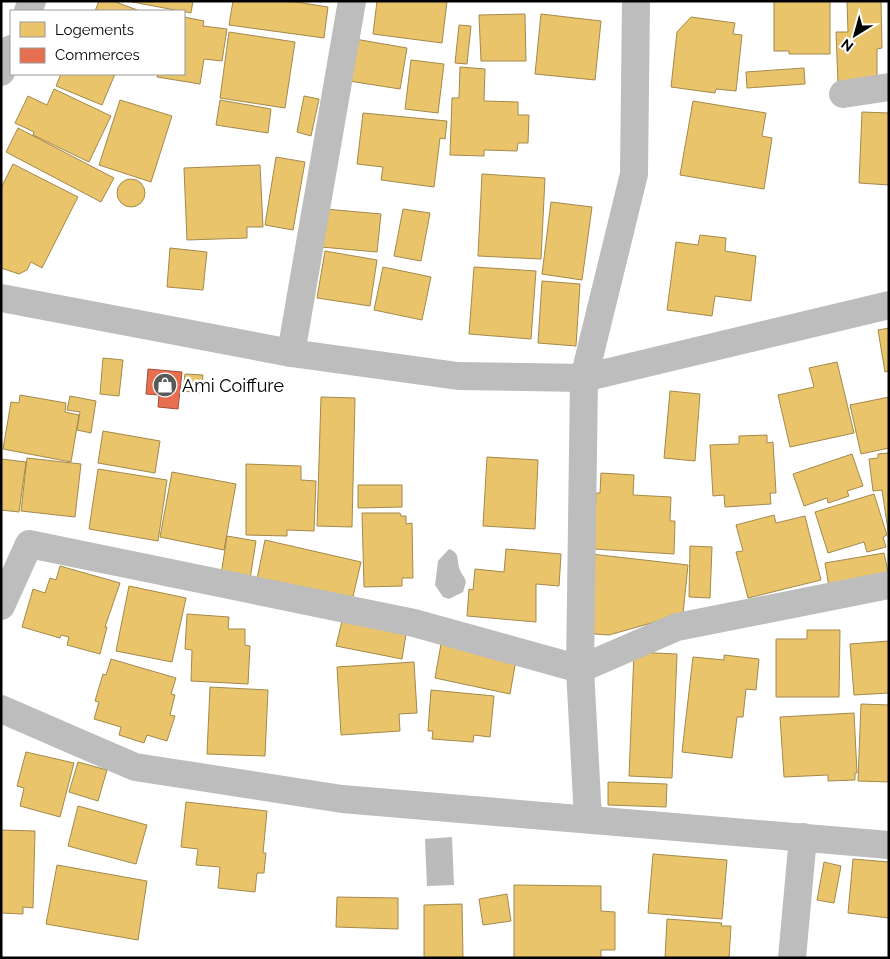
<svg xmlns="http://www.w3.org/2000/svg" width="890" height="959" font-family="Raleway,sans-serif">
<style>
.water{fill:#bbb}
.homes{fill:#e9c46a;stroke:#a3894a}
.shops{fill:#e76f51;stroke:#a24e39}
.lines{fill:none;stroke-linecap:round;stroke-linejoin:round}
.minor{stroke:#bdbdbd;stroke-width:28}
.tertiary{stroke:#bdbdbd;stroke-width:28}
.labels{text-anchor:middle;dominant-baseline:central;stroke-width:5;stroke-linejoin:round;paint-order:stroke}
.poi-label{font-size:18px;fill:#000;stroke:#fff;text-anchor:start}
</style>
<rect width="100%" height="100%" fill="#fff"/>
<g class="water">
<path d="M449,549C461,553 456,561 460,570C462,575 465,577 466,582L463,592L449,599L443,597L435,585L438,561Z"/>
<path d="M452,837L454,885L427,886L425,839Z"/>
</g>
<g class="homes">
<path d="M99,1H113L140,11H95Z"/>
<path d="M127,1H193L191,13Z"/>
<path d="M233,1H290L328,7L324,38L229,25Z"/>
<path d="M377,1H447L442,43L373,34Z"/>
<path d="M774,1H830V54H789V51H774Z"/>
<path d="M847,1H881L882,48L877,49V79L838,83L836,32H848Z"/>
<path d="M525,14L526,61H481L479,15Z"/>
<path d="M541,14L601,21L595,80L535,74Z"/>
<path d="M184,17L204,21L203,26L227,29L222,61L204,59L200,84L157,77L158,74H184Z"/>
<path d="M691,17L735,23L733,34L742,35L736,91L716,89L715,93L671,87L677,32Z"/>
<path d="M459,25L471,26L467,64L455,63Z"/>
<path d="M229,32L295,42L285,108L220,98Z"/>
<path d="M355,39L407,48L400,89L349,81Z"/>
<path d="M411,60L444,64L438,113L405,109Z"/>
<path d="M460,67L485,69L484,101L518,102V115H529L528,143H518L517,151L484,150V156L450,155L452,98H459Z"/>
<path d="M804,68L805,84L747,88L746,72Z"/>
<path d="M61,74H115L102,105L56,86Z"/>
<path d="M54,89L111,116L89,162L33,135L34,132L15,123L28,96L47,105Z"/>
<path d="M304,96L319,99L311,136L297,132Z"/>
<path d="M120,100L172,116L151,182L99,165Z"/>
<path d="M220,100L271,109L268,133L216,125Z"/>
<path d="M693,101L766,113L762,136L772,138L764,189L680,175Z"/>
<path d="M862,112L889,113V185L859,183Z"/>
<path d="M363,113L447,121L445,139L440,138L434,187L381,180L383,167L357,164Z"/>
<path d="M18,128L114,178L101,202L6,152Z"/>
<path d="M276,157L305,162L293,230L265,225Z"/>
<path d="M13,164L78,197L42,268L31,262L27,270L19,274L1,268V188Z"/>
<path d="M260,165L263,227H247V238L187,240L184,168Z"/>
<path d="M482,174L545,178L541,259L478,256Z"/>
<circle cx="131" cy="193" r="14"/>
<path d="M551,202L592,207L582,280L542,274Z"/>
<path d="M325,209L381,214L377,252L321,247Z"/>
<path d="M403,209L430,213L421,261L394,256Z"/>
<path d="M700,235L726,238L725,251L756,256L751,301L715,296L712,316L667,310L676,242L698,245Z"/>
<path d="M170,248L207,252L203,290L167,287Z"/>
<path d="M325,251L377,260L370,306L317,298Z"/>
<path d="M383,267L431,277L422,320L374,310Z"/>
<path d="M474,267L536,271L531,339L469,334Z"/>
<path d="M542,281L580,284L576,346L538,343Z"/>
<path d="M889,328V371L885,372L878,330Z"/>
<path d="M103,358L123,360L119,396L100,394Z"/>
<path d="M837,362L854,433L790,447L778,395L814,387L809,368Z"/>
<path d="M185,374L203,375L201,393L183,391Z"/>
<path d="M670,391L700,394L695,461L664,458Z"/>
<path d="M20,395L66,403L65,412L79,415L71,462L3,449L11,402L19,403Z"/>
<path d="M70,396L96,401L91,433L77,430L80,412L67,410Z"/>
<path d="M321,397L355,398L352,527L317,526Z"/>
<path d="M889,397V448L861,454L850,405Z"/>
<path d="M103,431L160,441L155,473L98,463Z"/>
<path d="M767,435V443L773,442L776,493H770L771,504L725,507L724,495L713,496L710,445L739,444V436Z"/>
<path d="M889,453V537L882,490L873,491L869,459L878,458V454Z"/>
<path d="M852,454L863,486L847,491L849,496L828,503L827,498L804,506L793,474Z"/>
<path d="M487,457L538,460L535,529L483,526Z"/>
<path d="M27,458L81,464L75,517L21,511Z"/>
<path d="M1,459L26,462L19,512L1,510Z"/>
<path d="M246,464L301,466V480L316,481L314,531L287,530V536L246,535Z"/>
<path d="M98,469L167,480L158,541L89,529Z"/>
<path d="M172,472L236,484L224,550L160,537Z"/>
<path d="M601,473L634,475L633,495L671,497L670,521H675L674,554L594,549L596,493H600Z"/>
<path d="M358,485H402V507L358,508Z"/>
<path d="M874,494L887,535L883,537L886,547L867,552L864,542L828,553L815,512Z"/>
<path d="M362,513H400L401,516H406V524L412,523L413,578H402V586L364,587Z"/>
<path d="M774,515L776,523L805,516L821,580L748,598L736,552L743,551L736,525Z"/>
<path d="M227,536L256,541L250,579L221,575Z"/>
<path d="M265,540L361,562L352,601L257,579Z"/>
<path d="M690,546L712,547L710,598L689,597Z"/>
<path d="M506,549L561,554L559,586L536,584V622L467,616L469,589L473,590L475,569L504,572Z"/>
<path d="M884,553L889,577L829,587L825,563Z"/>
<path d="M591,554L688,565L683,614L609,635L595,634L589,630Z"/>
<path d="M60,566L120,583L105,627H107L100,654L67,645L69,637L61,635L60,638L22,627L33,589L45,593L50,578L56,580Z"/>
<path d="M129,586L186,598L172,662L116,651Z"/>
<path d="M187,614L229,617L228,629H245V645L250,646L248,684L191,681L192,650L185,649Z"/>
<path d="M342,621L406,634L402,659L336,646Z"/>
<path d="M807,630H840L839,697H776V639H807Z"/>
<path d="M889,641V693L854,695L850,644Z"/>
<path d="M441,644L516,660L510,694L435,678Z"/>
<path d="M634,652L677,654L672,778L629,776Z"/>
<path d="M724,655L759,659L756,690L746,689L743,717H737L732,758L682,752L693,657L724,660Z"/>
<path d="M111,659L176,678L171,694L175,695L170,715L175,716L167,741L147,735L144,743L119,735L121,727L94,719L99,702L95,701L103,674L106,675Z"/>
<path d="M414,662L417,713L399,714L400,731L341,735L337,667Z"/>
<path d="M210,687L268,690L265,756L207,754Z"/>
<path d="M431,690L494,696L490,737L474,735L473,742L432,739L433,731H428Z"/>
<path d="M861,704L889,705V782L858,781Z"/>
<path d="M854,713L857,773H855V780L828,781V775L784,777L780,717Z"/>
<path d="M26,752L74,763L60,817L20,806L24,788L17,786Z"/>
<path d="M78,762L107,770L98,801L69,792Z"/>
<path d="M608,782L667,784L666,807L608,805Z"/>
<path d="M186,802L267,811L263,853H266L264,873H257L255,892L218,888L220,867L196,865L198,849L181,847Z"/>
<path d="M78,806L147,825L136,864L68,846Z"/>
<path d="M1,830L35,831L33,908L23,907V914L1,913Z"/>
<path d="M653,854L727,860L722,919L648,913Z"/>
<path d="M853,859L889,862V918L848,913Z"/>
<path d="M824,862L841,866L834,903L817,900Z"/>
<path d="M57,865L147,881L138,940L46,924Z"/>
<path d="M514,885L601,886V911L615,912V950H601V958H514Z"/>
<path d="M507,894L511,921L483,925L479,899Z"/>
<path d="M337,897L398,898V929L336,927Z"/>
<path d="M462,904L463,958H424V905Z"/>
<path d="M667,919L722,923L721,926H731L729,958H665Z"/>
</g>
<path class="shops" d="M148,369L182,372L178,409L158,407L159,395L146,394Z"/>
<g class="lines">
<g class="minor">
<path d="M843,94L889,87"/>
<path d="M291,353L352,1"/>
<path d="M1,606L29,544L414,623L580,669L677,627L889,585"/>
<path d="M1,709L135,767L342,799L889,845"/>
<path d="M588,819L580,669L584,378L634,174L636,1"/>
<path d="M792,958L803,837"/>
</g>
<g class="tertiary">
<path d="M28,11L32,1"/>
<path d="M1,72L11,49"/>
<path d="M1,298L291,353L458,376L584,378L889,305"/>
</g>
</g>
<defs>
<g id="shop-disc" transform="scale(1.25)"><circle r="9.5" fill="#595959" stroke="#fff"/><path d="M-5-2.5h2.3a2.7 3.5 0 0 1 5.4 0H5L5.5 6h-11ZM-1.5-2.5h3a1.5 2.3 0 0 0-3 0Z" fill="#fff"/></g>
</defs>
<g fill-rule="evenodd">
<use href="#shop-disc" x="165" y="385"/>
</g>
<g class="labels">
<g class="poi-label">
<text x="182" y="385">Ami Coiffure</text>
</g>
</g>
<rect width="890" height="959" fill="none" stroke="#000000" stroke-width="5"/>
<rect x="10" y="10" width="175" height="65" fill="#ffffff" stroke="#999999"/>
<rect x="20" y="22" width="25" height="15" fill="#e9c46a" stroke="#999999"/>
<text x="55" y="35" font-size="15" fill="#000000">Logements</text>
<rect x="20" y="48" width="25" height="15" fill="#e76f51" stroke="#999999"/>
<text x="55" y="60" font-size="15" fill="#000000">Commerces</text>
<g transform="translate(855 35) rotate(217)" stroke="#ffffff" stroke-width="4" paint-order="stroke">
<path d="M0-4L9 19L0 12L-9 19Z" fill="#000000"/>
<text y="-8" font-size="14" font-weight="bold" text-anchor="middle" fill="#000000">N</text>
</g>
</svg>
